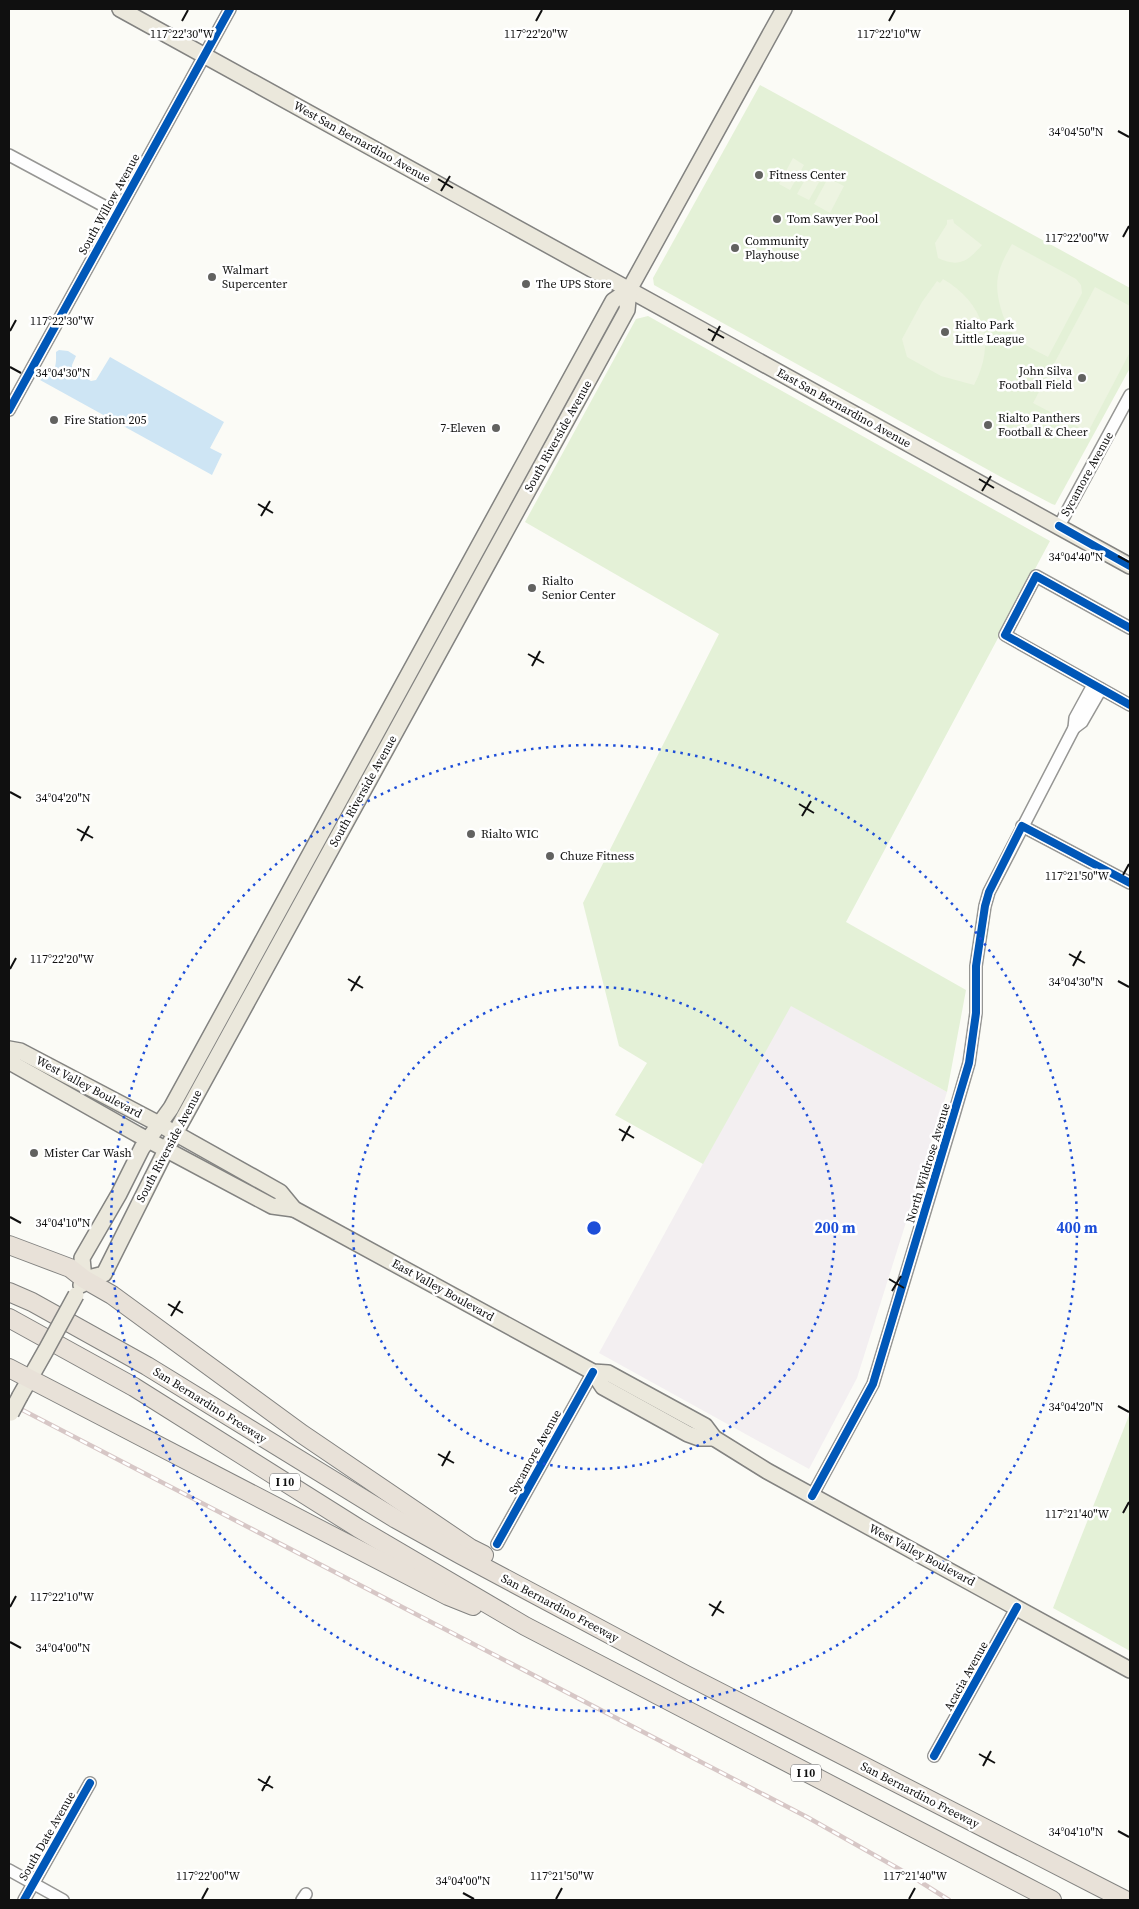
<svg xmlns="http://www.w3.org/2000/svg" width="1139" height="1909" font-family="'Source Serif 4',serif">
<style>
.industrial{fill:#f3eff1}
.green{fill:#e4f1d7}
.pitch{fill:#edf4e1}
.water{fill:#cee5f4}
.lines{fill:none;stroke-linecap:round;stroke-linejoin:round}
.minor-casing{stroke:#969694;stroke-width:14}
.major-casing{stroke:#838381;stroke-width:18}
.highway-casing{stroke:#838381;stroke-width:20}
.minor{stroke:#fefefe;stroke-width:11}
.major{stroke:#ebe8dc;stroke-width:15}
.highway{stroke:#e8e1d8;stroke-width:18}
.rail-casing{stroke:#d7c7c6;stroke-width:4.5}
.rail{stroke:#fff;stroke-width:2.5;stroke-dasharray:8;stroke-linecap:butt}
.major-bridge-casing{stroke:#838381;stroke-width:18;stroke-linecap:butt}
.major-bridge{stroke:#ebe8dc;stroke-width:15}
.cycleway-casing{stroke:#fff;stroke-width:11}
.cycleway{stroke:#0057b8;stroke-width:8}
.ticks{fill:none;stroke:#101010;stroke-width:2}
.ring{fill:none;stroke:#1d4ed8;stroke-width:2.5;stroke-dasharray:2.5 5}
.poi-dot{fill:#626260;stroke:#fff;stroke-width:2}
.labels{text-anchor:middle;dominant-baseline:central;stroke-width:5;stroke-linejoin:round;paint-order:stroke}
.shield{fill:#fff;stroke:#585858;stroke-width:1}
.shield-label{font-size:11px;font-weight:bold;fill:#101010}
.street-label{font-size:12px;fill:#101010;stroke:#fff}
.poi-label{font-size:12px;fill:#101010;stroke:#fff;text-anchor:start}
.ticks-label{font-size:12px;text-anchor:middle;fill:#101010;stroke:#fff;stroke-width:5;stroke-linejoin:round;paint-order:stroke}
.centre{fill:#1d4ed8;stroke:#fff;stroke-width:2.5}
.ring-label{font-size:15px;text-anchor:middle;font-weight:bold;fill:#1d4ed8;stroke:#fff;stroke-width:5;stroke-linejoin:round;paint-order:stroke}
</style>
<rect width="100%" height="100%" fill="#fbfbf6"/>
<path class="industrial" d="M790,1005L947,1092L857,1378L809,1469L599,1353Z"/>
<g class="green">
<path d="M760,85L1130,288V368L1055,505L1052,504L1001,477L654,285L653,278Z"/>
<path d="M648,316L1050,541L846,922L966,990L947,1092L791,1006L703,1164L615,1115L647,1063L619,1046L583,903L719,634L525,522L636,319Z"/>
<path d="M1130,1413V1651L1053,1608Z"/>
</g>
<g class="pitch">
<path d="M793,158L804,165L790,190L779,184Z"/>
<path d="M811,169L823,175L809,200L797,194Z"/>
<path d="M828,178L844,186L830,213L814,204Z"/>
<path d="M953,219L954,223L982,245C968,261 959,268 938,258L935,243L947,224V220Z"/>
<path d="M1012,244L1076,279L1081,285L1082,293L1048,357C1037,351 1024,346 1015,336C1008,329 1004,319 1001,309C993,282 998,268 1012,244Z"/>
<path d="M943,279C983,302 997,343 974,385L941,376L907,357L902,339L922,302L937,281L940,283Z"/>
<path d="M1095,287L1130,306V352L1088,432L1033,403Z"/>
</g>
<path class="water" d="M59,350L68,351L76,356L72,365V370L91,381L96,380L110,357L224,422L210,448L222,454L212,475L40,380C44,376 48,376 51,373C57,368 56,359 56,352Z"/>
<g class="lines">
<g class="minor-casing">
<g id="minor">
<path d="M9,155L117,213"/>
<path d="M9,410L230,9"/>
<path d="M1059,526L1130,395"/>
<path d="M1130,628L1036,576L1005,635L1130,705"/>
<path d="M1093,685L1075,718L1074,728L1082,722L1101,689"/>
<path d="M1022,826L1130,883"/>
<path d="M812,1496L873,1384L953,1118L969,1063L976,1013V966L985,906L989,892L1074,728"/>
<path d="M497,1544L593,1372"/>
<path d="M934,1756L1017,1607"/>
<path d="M9,1870L63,1900"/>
<path d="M24,1900L90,1783"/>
<path d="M302,1900L306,1894"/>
</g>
</g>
<g class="major-casing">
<g id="major">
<path d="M120,9L1130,566"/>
<path d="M9,1049L20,1051L157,1123L280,1192L294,1209L593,1372L608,1373L705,1426L714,1438L767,1471L1130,1670"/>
<path d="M9,1057L15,1065L137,1134L272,1206L294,1209"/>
<path d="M84,1279L104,1274L166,1150L627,310L629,290L784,9"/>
<path d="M81,1285L84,1279L82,1258L119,1194L142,1148L171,1108L613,301L629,290"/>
<path d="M593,1372L603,1387L688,1434L699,1438H714"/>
<path d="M20,1396L46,1350"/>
</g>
</g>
<g class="highway-casing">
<g id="highway">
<path d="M9,1245L70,1268L84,1279L112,1295L302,1434L470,1548L484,1555"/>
<path d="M9,1292L32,1302L147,1366L396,1519L461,1555L686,1675L1125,1900"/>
<path d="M9,1318L134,1387L358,1528L525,1626L1052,1900"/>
<path d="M9,1368L448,1596L473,1606"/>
</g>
</g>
<use href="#minor" class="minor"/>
<use href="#major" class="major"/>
<use href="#highway" class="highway"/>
<g class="rail-casing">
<path id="rail" d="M9,1403L807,1817L908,1874L949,1900"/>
</g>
<use href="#rail" class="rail"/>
<g class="major-bridge-casing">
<g id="major-bridge">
<path d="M46,1350L76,1295"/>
<path d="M11,1413L20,1396"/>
</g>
</g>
<use href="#major-bridge" class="major-bridge"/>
<g class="cycleway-casing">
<g id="cycleway">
<path d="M9,410L230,9"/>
<path d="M1059,526L1130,566"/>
<path d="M1130,628L1036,576L1005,635L1130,705"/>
<path d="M812,1496L873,1384L969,1063L976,1013V966L985,906L989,892L1022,826L1130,883"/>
<path d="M497,1544L593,1372"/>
<path d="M934,1756L1017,1607"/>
<path d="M24,1900L90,1783"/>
</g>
</g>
<use href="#cycleway" class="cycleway"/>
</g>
<path class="ticks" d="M182,21L188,10M536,21L542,10M889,21L895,10M1118,131L1129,137M438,179L453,188M441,191L450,176M1123,237L1129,226M708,329L724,338M10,331L16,320M712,341L720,326M10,367L21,373M979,479L994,488M982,491L991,476M258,504L273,513M261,516L270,501M1118,556L1129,562M528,654L544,663M532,666L540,651M10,792L21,798M799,804L814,813M802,816L811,801M77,829L93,838M81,841L89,826M1123,875L1129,864M1069,954L1085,963M1073,966L1081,951M10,969L16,958M348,979L363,988M1118,981L1129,987M351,991L360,976M619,1129L634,1138M622,1141L630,1126M10,1217L21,1223M889,1279L904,1288M892,1291L901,1276M168,1304L183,1313M171,1316L180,1301M1118,1406L1129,1412M438,1454L454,1463M442,1466L450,1451M1123,1513L1129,1502M709,1604L724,1613M10,1607L16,1596M712,1616L721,1601M10,1642L21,1648M979,1754L995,1763M983,1766L991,1751M258,1779L273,1788M262,1791L270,1776M1118,1831L1129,1837M463,1893L474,1899M202,1899L208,1888M556,1899L562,1888M909,1899L915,1888"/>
<g class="ring">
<circle cx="594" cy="1228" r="241"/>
<circle cx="594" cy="1228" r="483"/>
</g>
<g class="poi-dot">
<circle cx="759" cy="175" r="5"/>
<circle cx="777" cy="219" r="5"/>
<circle cx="735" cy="248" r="5"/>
<circle cx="212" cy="277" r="5"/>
<circle cx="526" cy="284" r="5"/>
<circle cx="945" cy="332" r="5"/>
<circle cx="1082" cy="378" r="5"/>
<circle cx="54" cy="420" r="5"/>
<circle cx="988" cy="425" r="5"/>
<circle cx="496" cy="428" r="5"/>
<circle cx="532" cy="588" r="5"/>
<circle cx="471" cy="834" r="5"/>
<circle cx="550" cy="856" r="5"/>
<circle cx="34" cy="1153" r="5"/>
</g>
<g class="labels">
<g class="shield">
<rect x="270" y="1473.5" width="30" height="17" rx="4"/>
<rect x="791" y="1764.5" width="30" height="17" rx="4"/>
</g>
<g class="shield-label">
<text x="285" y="1482">I 10</text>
<text x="806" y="1773">I 10</text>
</g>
<g class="street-label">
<text transform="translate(362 142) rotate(29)">West San Bernardino Avenue</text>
<text transform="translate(109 204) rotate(-61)">South Willow Avenue</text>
<text transform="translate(844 408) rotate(29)">East San Bernardino Avenue</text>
<text transform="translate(558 436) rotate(-61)">South Riverside Avenue</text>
<text transform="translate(1087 474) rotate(-61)">Sycamore Avenue</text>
<text transform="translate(363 791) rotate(-61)">South Riverside Avenue</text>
<text transform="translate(89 1087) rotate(28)">West Valley Boulevard</text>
<text transform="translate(169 1146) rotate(-62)">South Riverside Avenue</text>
<text transform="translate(928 1163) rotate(-73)">North Wildrose Avenue</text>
<text transform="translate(443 1290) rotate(29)">East Valley Boulevard</text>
<text transform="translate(210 1405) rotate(32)">San Bernardino Freeway</text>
<text transform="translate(535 1452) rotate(-61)">Sycamore Avenue</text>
<text transform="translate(922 1555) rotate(28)">West Valley Boulevard</text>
<text transform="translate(560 1608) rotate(28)">San Bernardino Freeway</text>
<text transform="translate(966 1676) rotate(-61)">Acacia Avenue</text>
<text transform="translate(920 1795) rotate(27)">San Bernardino Freeway</text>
<text transform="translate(47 1836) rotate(-60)">South Date Avenue</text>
</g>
<g class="poi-label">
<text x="769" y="175">Fitness Center</text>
<text x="787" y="219">Tom Sawyer Pool</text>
<text x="745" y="241">Community<tspan x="745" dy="14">Playhouse</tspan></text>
<text x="222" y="270">Walmart<tspan x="222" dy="14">Supercenter</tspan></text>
<text x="536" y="284">The UPS Store</text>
<text x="955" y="325">Rialto Park<tspan x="955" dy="14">Little League</tspan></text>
<text x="1072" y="371" text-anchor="end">John Silva<tspan x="1072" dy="14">Football Field</tspan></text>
<text x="998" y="418">Rialto Panthers<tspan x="998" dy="14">Football &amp; Cheer</tspan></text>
<text x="64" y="420">Fire Station 205</text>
<text x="486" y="428" text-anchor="end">7-Eleven</text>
<text x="542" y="581">Rialto<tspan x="542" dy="14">Senior Center</tspan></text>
<text x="481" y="834">Rialto WIC</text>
<text x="560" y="856">Chuze Fitness</text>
<text x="44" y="1153">Mister Car Wash</text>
</g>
</g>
<g class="ticks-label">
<text x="182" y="38">117°22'30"W</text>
<text x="536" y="38">117°22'20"W</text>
<text x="889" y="38">117°22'10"W</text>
<text x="1076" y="136">34°04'50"N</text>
<text x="1077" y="242">117°22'00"W</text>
<text x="62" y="325">117°22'30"W</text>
<text x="63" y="377">34°04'30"N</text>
<text x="1076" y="561">34°04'40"N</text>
<text x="63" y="802">34°04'20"N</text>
<text x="1077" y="880">117°21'50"W</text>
<text x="62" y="963">117°22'20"W</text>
<text x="1076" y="986">34°04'30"N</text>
<text x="63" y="1227">34°04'10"N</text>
<text x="1076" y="1411">34°04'20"N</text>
<text x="1077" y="1518">117°21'40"W</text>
<text x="62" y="1601">117°22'10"W</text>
<text x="63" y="1652">34°04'00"N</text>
<text x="1076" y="1836">34°04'10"N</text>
<text x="208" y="1880">117°22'00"W</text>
<text x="562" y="1880">117°21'50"W</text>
<text x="915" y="1880">117°21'40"W</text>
<text x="463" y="1885">34°04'00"N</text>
</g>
<circle cx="594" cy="1228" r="8" class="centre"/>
<g class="ring-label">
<text x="835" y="1233">200 m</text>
<text x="1077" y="1233">400 m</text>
</g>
<rect width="1139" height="1909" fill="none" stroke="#101010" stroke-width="20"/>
</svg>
